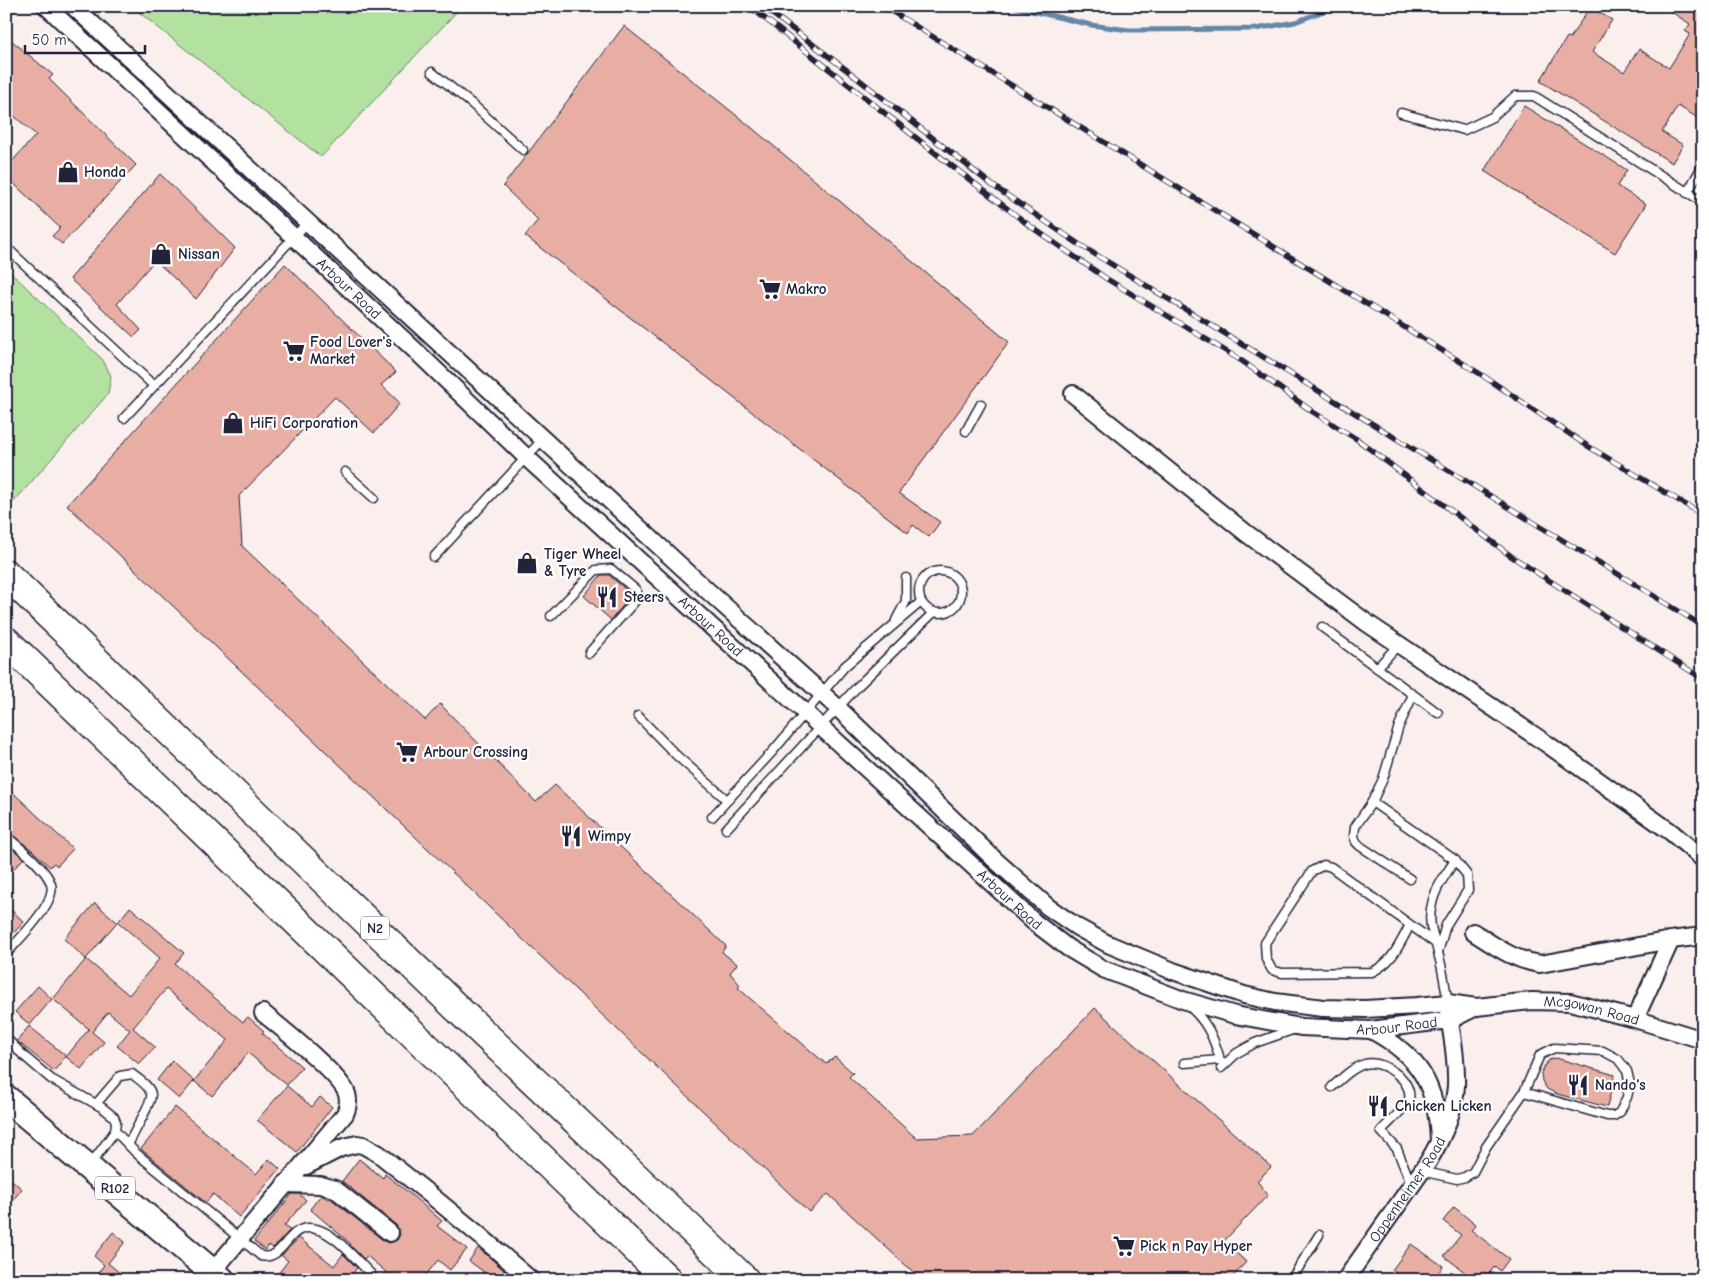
<svg xmlns="http://www.w3.org/2000/svg" width="1709" height="1286" font-family="'Comic Neue',sans-serif">
<style>
.green{fill:#b2e1a0;stroke:#6a826e}
.lines{fill:none;stroke-linecap:round;stroke-linejoin:round}
.stream{stroke:#6387a7;stroke-width:5}
.building{fill:#e8aea3;stroke:#22223b}
.service-casing{stroke:#22223b;stroke-width:11}
.minor-casing{stroke:#22223b;stroke-width:20}
.primary-casing{stroke:#22223b;stroke-width:29}
.motorway-casing{stroke:#22223b;stroke-width:31}
.service{stroke:#fff;stroke-width:8}
.minor{stroke:#fff;stroke-width:16}
.primary{stroke:#fff;stroke-width:25}
.motorway{stroke:#fff;stroke-width:28}
.rail-casing{stroke:#22223b;stroke-width:5.5}
.rail{stroke:#fff;stroke-width:4;stroke-dasharray:11;stroke-linecap:butt}
.labels{text-anchor:middle;dominant-baseline:central;stroke-width:4.5;stroke-linejoin:round;paint-order:stroke}
.shield{fill:#fff;stroke:#646476;stroke-width:1}
.shield-label{font-size:14px;font-weight:bold;fill:#22223b}
.poi-label{font-size:15px;font-weight:bold;fill:#22223b;stroke:#fff;text-anchor:start}
.street-label{font-size:15px;fill:#22223b;stroke:#fff}
</style>
<rect width="100%" height="100%" fill="#faefed"/>
<filter id="ink" filterUnits="userSpaceOnUse"><feTurbulence type="fractalNoise" baseFrequency=".02" numOctaves="2"/><feDisplacementMap in="SourceGraphic" scale="10" xChannelSelector="R" yChannelSelector="G"/><feConvolveMatrix kernelMatrix="1 2 1 2 8 2 1 2 1" color-interpolation-filters="sRGB"/></filter>
<g filter="url(#ink)">
<g class="green">
<path d="M131,6H462L321,157Z"/>
<path d="M6,268L103,360L111,376L108,394L6,511Z"/>
</g>
<g class="lines">
<path class="stream" d="M1011,6L1091,25L1129,30L1255,29L1295,22L1337,6"/>
</g>
<g class="building">
<path d="M1662,6H1703V121L1678,106L1662,132L1683,145L1672,163L1540,81L1567,37L1570,38L1590,7L1612,20L1592,52L1624,72L1639,49L1669,68L1690,34L1685,31L1690,24Z"/>
<path d="M624,26L746,123L1009,342L899,493L940,522L929,537L913,525L908,533L525,236L538,220L503,186Z"/>
<path d="M6,36L53,75L49,79L136,165L62,244L52,236L60,228L6,176V168L36,135L6,109Z"/>
<path d="M1524,106L1627,170L1617,186L1646,204L1615,253L1484,171Z"/>
<path d="M160,174L235,248L196,299L155,260L117,304L141,330L134,337L70,279Z"/>
<path d="M285,264L396,372L381,385L400,403L374,433L335,397L239,496L242,546L425,720L440,704L536,802L555,785L726,946L722,952L737,964L730,973L740,985L738,988L826,1064L835,1057L853,1073L849,1077L916,1138L973,1136L1095,1008L1271,1167L1257,1181L1268,1195L1224,1241L1246,1262L1230,1280H922L828,1194L809,1212L67,505Z"/>
<path d="M601,575H609L632,595L611,620L584,596Z"/>
<path d="M6,786L73,849L57,866L54,863L50,867L32,850L6,830Z"/>
<path d="M6,844L24,858L6,877Z"/>
<path d="M95,903L117,922L86,959L64,939Z"/>
<path d="M6,905L24,922L6,941Z"/>
<path d="M130,907L184,953L175,964L243,1022L248,1017L264,1031L262,1033L302,1067L287,1085L248,1053L212,1096L194,1081L179,1099L157,1080L172,1061L194,1081L228,1040L166,989L133,1028L155,1047L139,1064L117,1046L130,1030L108,1012L92,1032L104,1042L81,1069L66,1057L89,1029L53,999L86,959L129,995L160,958L118,922Z"/>
<path d="M38,986L52,999L30,1025L15,1012Z"/>
<path d="M29,1026L66,1056L54,1071L17,1041Z"/>
<path d="M1556,1058L1615,1075L1607,1107L1557,1094L1547,1089L1542,1081L1541,1073L1544,1066L1549,1060Z"/>
<path d="M287,1086L312,1107L320,1097L332,1107L297,1152L257,1120Z"/>
<path d="M175,1107L256,1174L269,1159L280,1169L239,1217L213,1194L206,1203L141,1149Z"/>
<path d="M359,1159L383,1178L385,1174L409,1193L442,1221L437,1226L467,1249L450,1270L438,1260L422,1280H379L386,1272L367,1256L364,1259L350,1245L351,1244L310,1209L321,1195L328,1199L330,1198L384,1241L389,1243L397,1240L400,1234L396,1225L342,1181Z"/>
<path d="M6,1175L22,1189L6,1208Z"/>
<path d="M292,1194H299L306,1200L284,1226L290,1230L273,1248L269,1245L265,1250L254,1241Z"/>
<path d="M1454,1207L1476,1225L1471,1230L1509,1259L1500,1271L1495,1266L1488,1275L1484,1272L1478,1280H1475L1444,1256L1461,1235L1443,1221Z"/>
<path d="M113,1232L125,1242L108,1263L128,1280H93L104,1265L94,1256Z"/>
<path d="M299,1238L334,1266L343,1254L357,1268L349,1278L350,1280H273L288,1261L281,1255Z"/>
<path d="M1411,1244L1443,1266L1434,1280H1406L1392,1270Z"/>
<path d="M478,1248L488,1256L515,1280H478L484,1272L469,1261Z"/>
</g>
<g class="lines">
<g class="service-casing">
<g id="service">
<path d="M432,72L472,104L523,150"/>
<path d="M1401,113L1464,130L1492,117L1515,96H1534L1703,202"/>
<path d="M1687,193L1703,165"/>
<path d="M6,247L153,385"/>
<path d="M124,418L307,223"/>
<path d="M966,431L981,404"/>
<path d="M345,472L374,498"/>
<path d="M434,557L544,438"/>
<circle cx="940" cy="592" r="21"/>
<path d="M551,616L596,570L611,569L636,590L638,595L636,600L589,653"/>
<path d="M896,620L906,601V578"/>
<path d="M1322,627L1438,713"/>
<path d="M1377,668L1399,644"/>
<path d="M638,716L676,755L727,800"/>
<path d="M1372,802L1455,860L1467,875L1468,890L1446,925L1438,952"/>
<path d="M712,817L773,751L845,666L921,602"/>
<path d="M726,829L858,686L934,612"/>
<path d="M6,836C19,847 46,868 51,884C57,903 18,940 6,954"/>
<path d="M1410,879L1360,846L1356,842L1354,836L1355,827L1372,802L1383,779L1399,726L1413,695"/>
<path d="M1410,925C1399,945 1393,962 1372,972L1282,973L1272,970L1266,959L1265,943L1312,871L1324,865L1331,867L1435,943"/>
<path d="M1448,1003C1445,986 1443,969 1438,953C1434,934 1427,925 1432,904C1435,888 1447,873 1455,860"/>
<path d="M1190,1007C1206,1021 1213,1036 1219,1056"/>
<path d="M6,1038L24,1056L51,1079L103,1108L114,1117L116,1122L115,1131L90,1165"/>
<path d="M1184,1063L1220,1060"/>
<path d="M1221,1068L1237,1053L1255,1043L1295,1029"/>
<path d="M1332,1087C1355,1066 1370,1052 1398,1075C1405,1080 1411,1091 1409,1099C1407,1107 1387,1124 1381,1131L1397,1149L1411,1184"/>
<path d="M96,1104L120,1076L132,1074C138,1079 149,1085 151,1094C153,1100 132,1136 128,1145"/>
<path d="M115,1131L136,1153L261,1256C286,1261 287,1221 316,1229C335,1233 357,1261 371,1274"/>
<path d="M1421,1171L1457,1179L1465,1177L1473,1172L1486,1147L1524,1092L1540,1055L1554,1048L1603,1051L1618,1059L1627,1071L1630,1084L1627,1097L1620,1112L1614,1116H1607L1524,1092"/>
<path d="M1291,1280L1319,1235"/>
</g>
</g>
<g class="minor-casing">
<g id="minor">
<path id="s1" d="M46,6L418,353L526,457L1034,922L1068,948L1103,969L1183,1000L1235,1015L1301,1027L1371,1030L1450,1020L1476,1007"/>
<path id="s2" d="M73,6L709,592L838,708L995,860L1048,907L1077,927L1108,944L1173,971L1244,995L1275,1002L1323,1008L1365,1009L1417,1006L1448,1003L1476,1007L1532,1001L1570,1002L1635,1019L1703,1040"/>
<path d="M1073,394L1246,533L1367,623L1547,744L1671,832L1703,859"/>
<path d="M1473,932C1495,946 1513,960 1540,964L1671,940L1703,936"/>
<path d="M1635,1019L1671,940"/>
<path d="M1371,1030C1420,1056 1437,1086 1439,1140"/>
<path d="M306,1166L341,1148L357,1144L363,1145L379,1154L433,1197L479,1235L531,1280"/>
<path d="M285,1184L321,1185L335,1189L390,1233"/>
<path d="M213,1271L345,1114C348,1107 349,1101 347,1094C341,1075 281,1028 263,1013"/>
<path id="s3" d="M1345,1280L1428,1162C1442,1139 1454,1114 1456,1086C1457,1061 1452,1035 1448,1010"/>
</g>
</g>
<g class="primary-casing">
<path id="primary" d="M6,1098L222,1280"/>
</g>
<g class="motorway-casing">
<g id="motorway">
<path d="M6,574L464,1015L745,1280"/>
<path d="M6,641L668,1280"/>
</g>
</g>
<use href="#service" class="service"/>
<use href="#minor" class="minor"/>
<use href="#primary" class="primary"/>
<use href="#motorway" class="motorway"/>
<g class="rail-casing">
<g id="rail">
<path d="M749,6L948,163L1030,226L1107,279L1242,361L1313,412L1358,440L1511,556L1703,679"/>
<path d="M762,6L852,74L992,185L1080,245L1703,626"/>
<path d="M883,6L1482,375L1586,445L1703,515"/>
</g>
</g>
<use href="#rail" class="rail"/>
</g>
</g>
<defs>
<g id="shop-bare" transform="scale(1.725)"><path d="M-5-2.5h2.3a2.7 3.5 0 0 1 5.4 0H5L5.5 6h-11ZM-1.5-2.5h3a1.5 2.3 0 0 0-3 0Z" fill="#22223b" stroke="#fff" stroke-width="2.5" paint-order="stroke"/></g>
<g id="supermarket-bare" transform="scale(1.725)"><path d="M-6-5.5h2.5l.6 2H6L4.5 2H-2.5L-4.4-4H-6ZM-1.5 3.2a1.3 1.3 0 1 0 .1 0ZM3 3.2a1.3 1.3 0 1 0 .1 0Z" fill="#22223b" stroke="#fff" stroke-width="2.5" paint-order="stroke"/></g>
<g id="restaurant-bare" transform="scale(1.725)"><path d="M-5-6h1v4h1v-4h1v4h1v-4h1v5L-1.5 .5V6h-2V.5L-5-1ZM5-6V6H3V1.5H1.5Q1.5-4 5-6Z" fill="#22223b" stroke="#fff" stroke-width="2.5" paint-order="stroke"/></g>
</defs>
<g fill-rule="evenodd">
<use href="#shop-bare" x="68" y="172"/>
<use href="#shop-bare" x="161" y="254"/>
<use href="#supermarket-bare" x="770" y="289"/>
<use href="#supermarket-bare" x="294" y="351"/>
<use href="#shop-bare" x="233" y="423"/>
<use href="#shop-bare" x="527" y="563"/>
<use href="#restaurant-bare" x="607" y="597"/>
<use href="#supermarket-bare" x="407" y="752"/>
<use href="#restaurant-bare" x="571" y="836"/>
<use href="#restaurant-bare" x="1578" y="1085"/>
<use href="#restaurant-bare" x="1378" y="1106"/>
<use href="#supermarket-bare" x="1124" y="1246"/>
</g>
<g class="labels">
<g class="shield">
<rect x="361" y="916.5" width="28" height="23" rx="4"/>
<rect x="95" y="1176.5" width="40" height="23" rx="4"/>
</g>
<g class="shield-label">
<text x="375" y="928">N2</text>
<text x="115" y="1188">R102</text>
</g>
<g class="poi-label">
<text x="84" y="172">Honda</text>
<text x="178" y="254">Nissan</text>
<text x="786" y="289">Makro</text>
<text x="310" y="342">Food Lover's<tspan x="310" dy="17">Market</tspan></text>
<text x="250" y="423">HiFi Corporation</text>
<text x="544" y="554">Tiger Wheel<tspan x="544" dy="17">&amp; Tyre</tspan></text>
<text x="624" y="597">Steers</text>
<text x="424" y="752">Arbour Crossing</text>
<text x="588" y="836">Wimpy</text>
<text x="1595" y="1085">Nando's</text>
<text x="1395" y="1106">Chicken Licken</text>
<text x="1140" y="1246">Pick n Pay Hyper</text>
</g>
<g class="street-label">
<text stroke="none"><textPath href="#s1" startOffset="414">Arbour Road</textPath></text>
<text stroke="none"><textPath href="#s1" startOffset="909">Arbour Road</textPath></text>
<text stroke="none"><textPath href="#s1" startOffset="1314">Arbour Road</textPath></text>
<text stroke="none"><textPath href="#s2" startOffset="1894">Mcgowan Road</textPath></text>
<text stroke="none"><textPath href="#s1" startOffset="1734">Arbour Road</textPath></text>
<text stroke="none"><textPath href="#s3" startOffset="110">Oppenheimer Road</textPath></text>
</g>
</g>
<rect width="1709" height="1286" fill="none" stroke="#fff" stroke-width="25"/>
<rect x="12" y="12" width="1684" height="1261" fill="none" stroke="#22223b" stroke-width="2" filter="url(#ink)"/>
<path d="M25 45v8h120v-8" fill="none" stroke="#22223b" stroke-width="2.5"/>
<text x="32" y="45" font-size="15" fill="#22223b" stroke="#ffffff" stroke-width="4" paint-order="stroke">50 m</text>
</svg>
